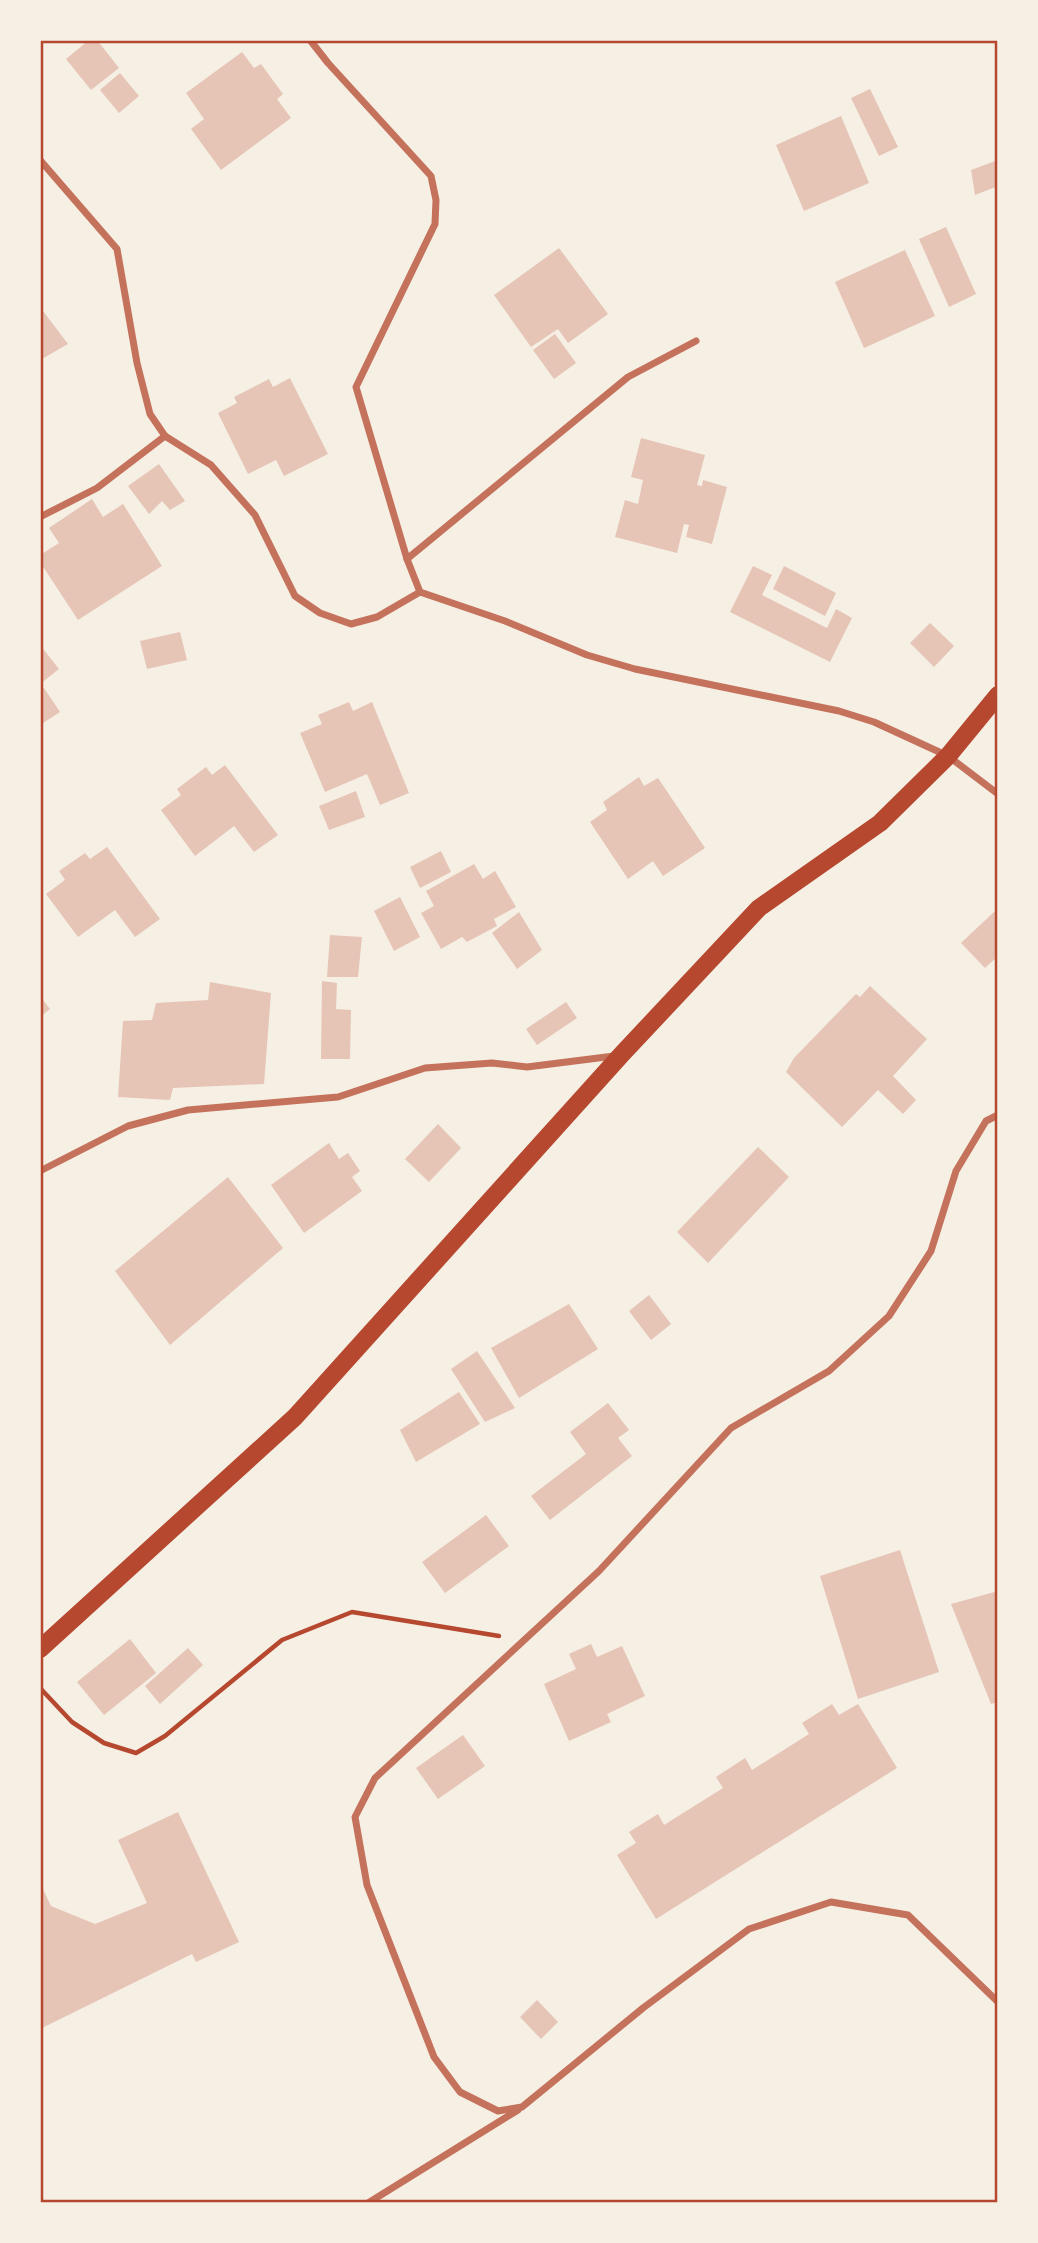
<svg xmlns="http://www.w3.org/2000/svg" width="1038" height="2243" font-family="'Libre Baskerville',serif">
<style>
.building{fill:#e6c5b7}
.lines{fill:none;stroke-linecap:round;stroke-linejoin:round}
.path{stroke:#b5482f;stroke-width:4.5}
.minor{stroke:#c5725c;stroke-width:7}
.primary{stroke:#b5482f;stroke-width:18}
.neatline{fill:none;stroke:#b5482f;stroke-width:2.5}
</style>
<rect width="100%" height="100%" fill="#f6efe4"/>
<g class="building">
<path d="M89,40H97L119,68L91,90L66,59Z"/>
<path d="M242,52L254,68L261,64L283,94L277,99L291,118L221,170L191,129L204,119L186,93Z"/>
<path d="M120,73L139,96L119,113L100,90Z"/>
<path d="M870,89L898,147L879,156L851,98Z"/>
<path d="M841,116L869,183L804,211L776,145Z"/>
<path d="M998,160V186L975,195L971,170Z"/>
<path d="M946,227L976,294L949,307L919,239Z"/>
<path d="M559,248L608,314L568,343L558,329L531,347L494,295Z"/>
<path d="M905,250L935,316L864,348L835,282Z"/>
<path d="M40,307L68,344L40,360Z"/>
<path d="M555,334L576,363L554,379L533,350Z"/>
<path d="M290,378L328,454L284,476L276,460L248,474L218,413L237,403L234,397L269,379L273,387Z"/>
<path d="M641,438L705,455L697,485L702,486L703,480L727,487L712,544L686,537L689,525L684,524L677,553L615,537L625,500L638,504L643,480L631,477Z"/>
<path d="M159,464L185,501L170,510L162,501L149,514L128,486Z"/>
<path d="M92,499L103,517L123,504L162,566L78,620L40,562V555L59,543L49,528Z"/>
<path d="M753,566L772,575L762,595L827,628L836,609L852,618L830,662L730,612Z"/>
<path d="M784,566L836,593L825,616L773,589Z"/>
<path d="M930,623L954,646L934,667L910,643Z"/>
<path d="M180,632L187,660L147,669L140,641Z"/>
<path d="M40,645L59,669L40,684Z"/>
<path d="M44,688L60,712L40,725V691Z"/>
<path d="M349,702L353,711L372,702L409,793L380,805L367,774L325,792L300,733L322,724L318,715Z"/>
<path d="M225,765L278,835L254,852L234,826L195,856L161,810L181,795L177,789L206,767L212,775Z"/>
<path d="M639,777L644,786L658,778L705,848L663,876L653,861L628,879L590,822L607,810L603,802Z"/>
<path d="M356,791L365,817L329,830L319,806Z"/>
<path d="M107,847L160,919L135,937L115,910L78,937L46,894L65,880L59,871L85,853L90,859Z"/>
<path d="M441,851L451,872L420,888L410,867Z"/>
<path d="M474,864L483,879L495,871L516,907L494,919L497,926L467,942L462,937L441,949L421,913L434,906L426,891Z"/>
<path d="M400,897L420,937L394,951L374,911Z"/>
<path d="M995,911L998,914V956L985,968L961,943Z"/>
<path d="M519,912L542,950L517,969L492,933Z"/>
<path d="M330,935L362,937L358,977H327Z"/>
<path d="M322,981L337,983L336,1009L351,1010L350,1059H321Z"/>
<path d="M210,982L271,993L264,1084L173,1088L170,1100L118,1097L123,1021L152,1020L156,1003L208,1000Z"/>
<path d="M870,986L927,1039L893,1076L916,1100L903,1114L878,1090L842,1127L786,1072L794,1058L856,994L860,997Z"/>
<path d="M40,996L50,1009L40,1017Z"/>
<path d="M566,1002L577,1018L537,1045L526,1029Z"/>
<path d="M438,1124L461,1148L429,1182L405,1159Z"/>
<path d="M329,1143L339,1159L348,1153L360,1171L352,1177L362,1191L304,1233L271,1185Z"/>
<path d="M758,1147L789,1177L708,1263L677,1232Z"/>
<path d="M228,1177L283,1248L170,1345L115,1271Z"/>
<path d="M649,1295L671,1324L651,1340L629,1311Z"/>
<path d="M569,1304L598,1349L519,1398L491,1348Z"/>
<path d="M477,1351L515,1408L485,1422L451,1369Z"/>
<path d="M459,1392L480,1424L416,1462L400,1430Z"/>
<path d="M608,1403L629,1430L618,1438L632,1456L550,1520L531,1496L586,1454L570,1432Z"/>
<path d="M486,1515L509,1546L445,1593L422,1562Z"/>
<path d="M900,1550L939,1672L858,1699L820,1576Z"/>
<path d="M998,1591V1702L991,1704L951,1604Z"/>
<path d="M130,1639L156,1673L104,1715L77,1682Z"/>
<path d="M591,1644L597,1657L622,1646L645,1696L607,1714L611,1722L569,1741L544,1684L576,1669L569,1654Z"/>
<path d="M188,1648L203,1665L160,1704L145,1686Z"/>
<path d="M832,1704L839,1715L858,1704L897,1768L656,1919L617,1855L636,1843L629,1832L658,1814L664,1825L723,1788L716,1777L745,1758L752,1770L809,1734L802,1723Z"/>
<path d="M463,1735L485,1766L438,1799L416,1768Z"/>
<path d="M178,1812L239,1942L196,1962L192,1954L40,2029V1883L51,1906L95,1924L147,1903L118,1840Z"/>
<path d="M537,2000L558,2022L541,2039L520,2017Z"/>
</g>
<g class="lines">
<path class="path" d="M40,1688L72,1722L104,1743L136,1753L165,1736L282,1640L352,1612L499,1636"/>
<g class="minor">
<path d="M310,40L328,63L431,176L436,200L435,224L356,387L407,559L420,592"/>
<path d="M40,160L117,249L137,363L150,414L165,436L211,465L255,515L295,596L320,613L351,624L377,617L420,592L505,621L587,655L635,669L839,711L874,722L948,756L998,794"/>
<path d="M40,517L97,488L165,436"/>
<path d="M407,559L628,377L696,341"/>
<path d="M998,1115L986,1121L956,1171L931,1251L889,1316L829,1371L731,1428L599,1571L375,1778L355,1817L367,1885L434,2057L460,2092L498,2111L522,2107L643,2008L749,1929L831,1902L908,1915L998,2002"/>
<path d="M40,1171L128,1126L188,1110L338,1097L425,1068L492,1063L527,1067L614,1056"/>
<path d="M368,2203L518,2110"/>
</g>
<path class="primary" d="M40,1649L295,1417L622,1054L759,908L880,823L948,756L998,695"/>
</g>
<rect width="1038" height="2243" fill="none" stroke="#f6efe4" stroke-width="84"/>
<rect x="42" y="42" width="954" height="2159" class="neatline"/>
</svg>
